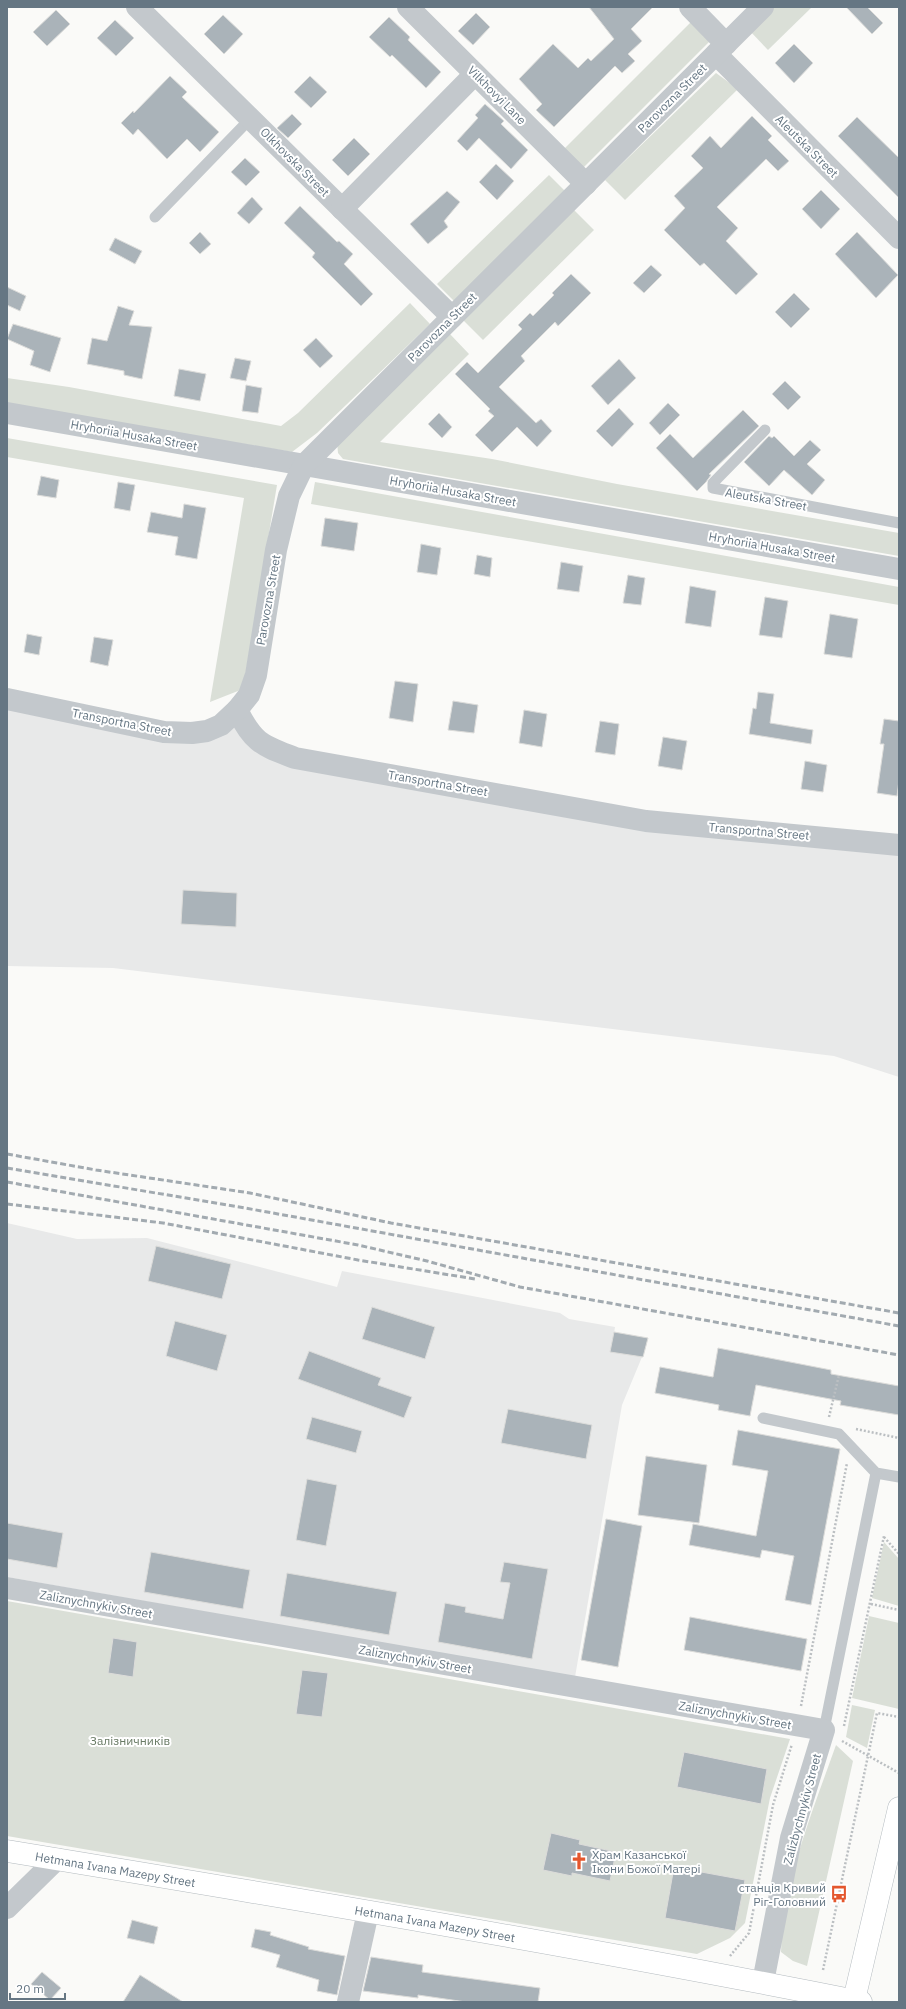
<svg xmlns="http://www.w3.org/2000/svg" width="906" height="2009" font-family="'IBM Plex Sans',sans-serif">
<style>
.built{fill:#e8e9e9}
.green{fill:#dadfd7}
.building{fill:#aab3b9;stroke:#dcdcda}
.lines{fill:none;stroke-linecap:round;stroke-linejoin:round}
.secondary-casing{stroke:#b3babf;stroke-width:23}
.path{stroke:#bbbfc2;stroke-width:2.5;stroke-dasharray:2 2;stroke-linecap:butt}
.lane{stroke:#c3c8cc;stroke-width:11}
.street{stroke:#c3c8cc;stroke-width:22}
.secondary{stroke:#fff;stroke-width:22}
.rail{stroke:#a2aab0;stroke-width:3;stroke-dasharray:6 3;stroke-linecap:butt}
.labels{text-anchor:middle;dominant-baseline:central;stroke-width:4;stroke-linejoin:round;paint-order:stroke}
.street-label{font-size:12px;fill:#657683;stroke:#fff}
.park-label{font-size:12px;fill:#687a64;stroke:#fff}
.poi-label{font-size:12px;fill:#657683;stroke:#fff;text-anchor:start}
</style>
<rect width="100%" height="100%" fill="#fafaf8"/>
<g class="built">
<path d="M7,699L192,733L237,710L264,746L646,821L899,845V1077L834,1056L113,968L7,966Z"/>
<path d="M7,1223L77,1239L147,1238L337,1287L342,1271L560,1313L569,1319L615,1327L611,1352L642,1357L622,1405L575,1677L7,1577Z"/>
</g>
<g class="green">
<path d="M771,7H812L768,50L748,29Z"/>
<path d="M691,22L710,41L583,168L564,149Z"/>
<path d="M716,73L738,89L625,200L605,180Z"/>
<path d="M549,175L569,195L457,304L437,284Z"/>
<path d="M574,210L594,230L483,340L462,319Z"/>
<path d="M410,303L430,324L317,433L292,452L7,405V378L69,387L281,426L298,413Z"/>
<path d="M449,333L469,354L380,442L492,459L617,484L899,533V556L343,459L338,453L337,442Z"/>
<path d="M7,438L277,485L243,689L210,702L244,498L7,457Z"/>
<path d="M315,482L899,587V605L311,504Z"/>
<path d="M884,1542L899,1559V1606L872,1598Z"/>
<path d="M7,1601L790,1739L770,1798L745,1923L730,1938L697,1954L7,1836Z"/>
<path d="M869,1616L899,1623V1709L852,1698Z"/>
<path d="M852,1705L875,1710L867,1748L846,1737Z"/>
<path d="M836,1745L853,1761L807,1966L793,1961L781,1952C784,1879 812,1813 836,1745Z"/>
</g>
<g class="building">
<path d="M589,7H653L631,29L642,41L628,54L635,61L622,73L615,66L554,127L536,110L542,104L519,79L553,44L578,68L588,58L591,61L614,39Z"/>
<path d="M846,7H867L883,23L872,34Z"/>
<path d="M56,10L70,24L47,46L33,32Z"/>
<path d="M476,13L490,27L473,45L458,31Z"/>
<path d="M223,15L243,34L224,54L204,34Z"/>
<path d="M389,17L410,37L408,40L441,72L426,88L392,55L390,57L369,37Z"/>
<path d="M115,20L134,38L116,56L97,38Z"/>
<path d="M794,44L813,63L794,83L775,63Z"/>
<path d="M170,76L187,92L182,97L219,132L200,152L187,139L167,159L138,129L133,135L121,123L133,111L134,113Z"/>
<path d="M310,76L327,92L311,108L294,92Z"/>
<path d="M485,104L504,121L501,124L528,150L511,169L479,138L467,151L457,141L478,118L475,115Z"/>
<path d="M292,114L302,124L288,138L277,128Z"/>
<path d="M752,116L772,136L768,140L789,161L778,171L766,159L717,207L738,228L726,241L758,274L736,295L704,263L700,266L664,230L685,208L674,196L703,168L691,156L710,136L721,148Z"/>
<path d="M857,117L899,158V198L838,136Z"/>
<path d="M354,138L370,154L348,176L332,160Z"/>
<path d="M245,158L260,172L246,186L231,172Z"/>
<path d="M496,164L514,181L497,200L479,182Z"/>
<path d="M821,190L840,209L821,229L802,209Z"/>
<path d="M447,191L460,202L444,221L448,227L428,244L410,224Z"/>
<path d="M252,197L263,209L249,224L237,213Z"/>
<path d="M300,206L337,242L339,241L353,254L344,264L373,294L361,306L312,257L315,253L284,223Z"/>
<path d="M200,232L211,244L200,254L189,243Z"/>
<path d="M857,232L898,275L876,298L835,254Z"/>
<path d="M115,238L142,251L135,264L109,250Z"/>
<path d="M651,265L662,275L644,293L633,283Z"/>
<path d="M571,274L591,293L558,326L555,322L521,356L525,361L499,387L536,423L541,419L552,431L537,447L517,427L492,452L475,435L494,416L488,411L490,409L455,374L467,362L478,373L522,329L518,325L530,313L533,316L554,295L552,293Z"/>
<path d="M7,287L26,296L20,311L7,305Z"/>
<path d="M794,293L810,309L791,328L775,312Z"/>
<path d="M118,306L134,311L129,325L152,327L142,379L124,375V371L87,364L92,338L107,341Z"/>
<path d="M13,324L61,338L50,372L30,365L34,351L7,339Z"/>
<path d="M316,338L333,356L320,368L303,350Z"/>
<path d="M235,358L251,361L246,381L230,378Z"/>
<path d="M619,359L636,378L608,405L591,386Z"/>
<path d="M179,369L206,374L200,401L174,396Z"/>
<path d="M785,381L801,397L788,410L772,394Z"/>
<path d="M246,385L262,388L258,413L242,411Z"/>
<path d="M668,403L680,415L660,435L649,423Z"/>
<path d="M619,408L634,424L612,447L596,431Z"/>
<path d="M743,410L759,426L709,474L711,475L706,482L697,491L656,448L670,434L693,458Z"/>
<path d="M439,413L452,427L442,438L428,424Z"/>
<path d="M769,436L772,438L774,436L794,456L810,440L821,450L807,464L825,480L812,495L784,470L769,486L744,462Z"/>
<path d="M41,476L59,480L56,498L37,495Z"/>
<path d="M118,482L135,485L130,511L114,508Z"/>
<path d="M184,504L206,508L197,559L175,555L178,537L147,532L151,512L182,518Z"/>
<path d="M325,518L358,523L354,551L321,546Z"/>
<path d="M421,544L441,548L437,575L417,572Z"/>
<path d="M477,555L492,558L490,577L474,574Z"/>
<path d="M561,562L583,566L579,592L557,589Z"/>
<path d="M628,575L645,578L641,605L623,603Z"/>
<path d="M690,586L716,591L711,627L685,623Z"/>
<path d="M765,597L788,601L782,638L759,635Z"/>
<path d="M830,614L858,619L852,658L824,654Z"/>
<path d="M27,634L42,637L39,655L24,652Z"/>
<path d="M94,637L113,640L108,666L90,662Z"/>
<path d="M395,681L418,684L413,722L389,718Z"/>
<path d="M758,692L774,694L770,723L813,730L811,744L749,734L753,708L756,709Z"/>
<path d="M453,701L478,705L474,733L448,730Z"/>
<path d="M524,710L547,714L542,747L519,743Z"/>
<path d="M884,719L899,721V780L897,796L877,793L884,744H880Z"/>
<path d="M600,721L619,724L615,755L595,752Z"/>
<path d="M663,737L687,741L682,770L658,766Z"/>
<path d="M805,761L827,765L823,792L801,789Z"/>
<path d="M183,890L237,893L236,927L181,924Z"/>
<path d="M156,1246L231,1264L222,1299L148,1281Z"/>
<path d="M372,1307L435,1327L425,1359L362,1339Z"/>
<path d="M175,1321L227,1335L217,1371L166,1356Z"/>
<path d="M614,1332L648,1338L643,1357L610,1352Z"/>
<path d="M718,1348L831,1370V1374L899,1386V1415L840,1405L841,1401L756,1385L750,1416L718,1410L719,1405L655,1393L660,1367L713,1377Z"/>
<path d="M309,1351L381,1378L378,1385L412,1397L404,1418L298,1379Z"/>
<path d="M508,1409L592,1425L586,1459L501,1443Z"/>
<path d="M312,1417L362,1431L356,1453L306,1439Z"/>
<path d="M738,1430L840,1449L811,1605L785,1600L794,1556L762,1550L760,1558L689,1545L693,1524L756,1536L768,1471L732,1465Z"/>
<path d="M646,1456L707,1465L699,1523L638,1515Z"/>
<path d="M307,1479L337,1485L326,1546L296,1540Z"/>
<path d="M606,1519L642,1526L618,1667L581,1660Z"/>
<path d="M7,1523L63,1533L57,1568L7,1559Z"/>
<path d="M151,1552L250,1570L243,1609L144,1592Z"/>
<path d="M504,1562L548,1569L532,1659L438,1642L445,1603L466,1607L465,1612L503,1619L510,1583L500,1582Z"/>
<path d="M287,1573L397,1592L389,1635L280,1616Z"/>
<path d="M690,1617L807,1639L801,1671L684,1650Z"/>
<path d="M113,1638L137,1642L133,1677L108,1673Z"/>
<path d="M302,1670L328,1673L322,1717L296,1714Z"/>
<path d="M684,1752L767,1769L761,1804L677,1787Z"/>
<path d="M551,1833L580,1840L579,1844L616,1852L610,1881L572,1873V1876L543,1870Z"/>
<path d="M674,1867L745,1880L735,1931L665,1918Z"/>
<path d="M132,1920L158,1927L154,1944L127,1938Z"/>
<path d="M255,1929L271,1932L270,1935L309,1947L308,1949L345,1956L337,1995L317,1991L319,1980L276,1967L280,1955L251,1947Z"/>
<path d="M371,1957L423,1965L422,1972L540,1988L538,2002H466L418,1995V1998L363,1991Z"/>
<path d="M42,1972L61,1988L50,2000L31,1984Z"/>
<path d="M140,1975L183,2002H123Z"/>
</g>
<g class="lines">
<g class="secondary-casing">
<g id="secondary">
<path id="s1" d="M7,1851C292,1898 578,1946 861,2002"/>
<path d="M854,2000L899,1808"/>
</g>
</g>
<g class="path">
<path d="M829,1417L839,1375"/>
<path d="M856,1429L899,1438"/>
<path d="M884,1537L899,1554"/>
<path d="M871,1604L899,1610"/>
<path d="M801,1706L847,1463"/>
<path d="M844,1726L884,1536"/>
<path d="M842,1741L899,1773"/>
<path d="M730,1956L749,1933L773,1805L792,1744"/>
<path d="M823,1970L877,1713L899,1717"/>
</g>
<g class="lane">
<path d="M155,217L250,119"/>
<path d="M765,430L713,483V488L899,523"/>
<path d="M763,1418L839,1434L876,1473L899,1477"/>
<path d="M824,1730L876,1473"/>
</g>
<g class="street">
<path d="M137,7L452,317"/>
<path d="M408,7L586,184"/>
<path d="M690,7L726,44"/>
<path d="M716,54L899,238"/>
<path d="M342,209L475,74"/>
<path d="M7,413L899,569"/>
<path d="M7,699L164,732L192,733L207,731L221,725L237,710C254,744 262,745 295,758L646,821L899,845"/>
<path d="M237,710L249,695L256,675L276,550L289,496L304,465L763,7"/>
<path d="M7,1588L824,1730L791,1838L763,1982"/>
<path d="M7,1908L57,1859"/>
<path d="M348,2002L368,1912"/>
</g>
<use href="#secondary" class="secondary"/>
<g class="rail">
<path d="M7,1154L96,1170L250,1193L391,1223L899,1313"/>
<path d="M7,1168L245,1208L899,1326"/>
<path d="M7,1182L358,1245L427,1261L520,1287L899,1355"/>
<path d="M7,1204L163,1223L358,1260L475,1279"/>
</g>
</g>
<defs>
<g id="church-bare" transform="scale(1.38)"><path d="M-1.2-6h2.4v3.5h3.3v2.4h-3.3V6h-2.4V-.1h-3.3v-2.4h3.3Z" fill="#e4572e" stroke="#fff" stroke-width="2.5" paint-order="stroke"/></g>
<g id="bus-bare" transform="scale(1.38)"><path d="M-5-6H5V4H4V6H2V4H-2V6H-4V4H-5ZM-3.5-4V0h7V-4ZM-3.5 1.2v1.5H-2V1.2ZM2 1.2v1.5H3.5V1.2Z" fill="#e4572e" stroke="#fff" stroke-width="2.5" paint-order="stroke"/></g>
</defs>
<g fill-rule="evenodd">
<use href="#church-bare" x="579" y="1861"/>
<use href="#bus-bare" x="839" y="1894"/>
</g>
<g class="labels">
<g class="street-label">
<text transform="translate(497 95) rotate(45)">Vilkhovyi Lane</text>
<text transform="translate(672 98) rotate(-45)">Parovozna Street</text>
<text transform="translate(807 146) rotate(45)">Aleutska Street</text>
<text transform="translate(295 162) rotate(45)">Olkhovska Street</text>
<text transform="translate(442 327) rotate(-45)">Parovozna Street</text>
<text transform="translate(134 435) rotate(10)">Hryhoriia Husaka Street</text>
<text transform="translate(453 491) rotate(10)">Hryhoriia Husaka Street</text>
<text transform="translate(766 499) rotate(10)">Aleutska Street</text>
<text transform="translate(772 547) rotate(10)">Hryhoriia Husaka Street</text>
<text transform="translate(268 600) rotate(-80)">Parovozna Street</text>
<text transform="translate(122 722) rotate(11)">Transportna Street</text>
<text transform="translate(438 783) rotate(10)">Transportna Street</text>
<text transform="translate(759 831) rotate(5)">Transportna Street</text>
<text transform="translate(96 1604) rotate(10)">Zaliznychnykiv Street</text>
<text transform="translate(415 1659) rotate(10)">Zaliznychnykiv Street</text>
<text transform="translate(735 1715) rotate(10)">Zaliznychnykiv Street</text>
<text transform="translate(802 1809) rotate(-75)">Zalizbychnykiv Street</text>
<text stroke="none"><textPath href="#s1" startOffset="110">Hetmana Ivana Mazepy Street</textPath></text>
<text stroke="none"><textPath href="#s1" startOffset="434">Hetmana Ivana Mazepy Street</textPath></text>
</g>
<g class="park-label">
<text x="130" y="1740">Залізничників</text>
</g>
<g class="poi-label">
<text x="592" y="1854">Храм Казанської<tspan x="592" dy="14">Ікони Божої Матері</tspan></text>
<text x="826" y="1887" text-anchor="end">станція Кривий<tspan x="826" dy="14">Ріг-Головний</tspan></text>
</g>
</g>
<rect width="906" height="2009" fill="none" stroke="#657683" stroke-width="16"/>
<path d="M10 1993v6h55v-6" fill="none" stroke="#657683" stroke-width="2"/>
<text x="16" y="1993" font-size="12" fill="#657683" stroke="#ffffff" stroke-width="3" paint-order="stroke">20 m</text>
</svg>
